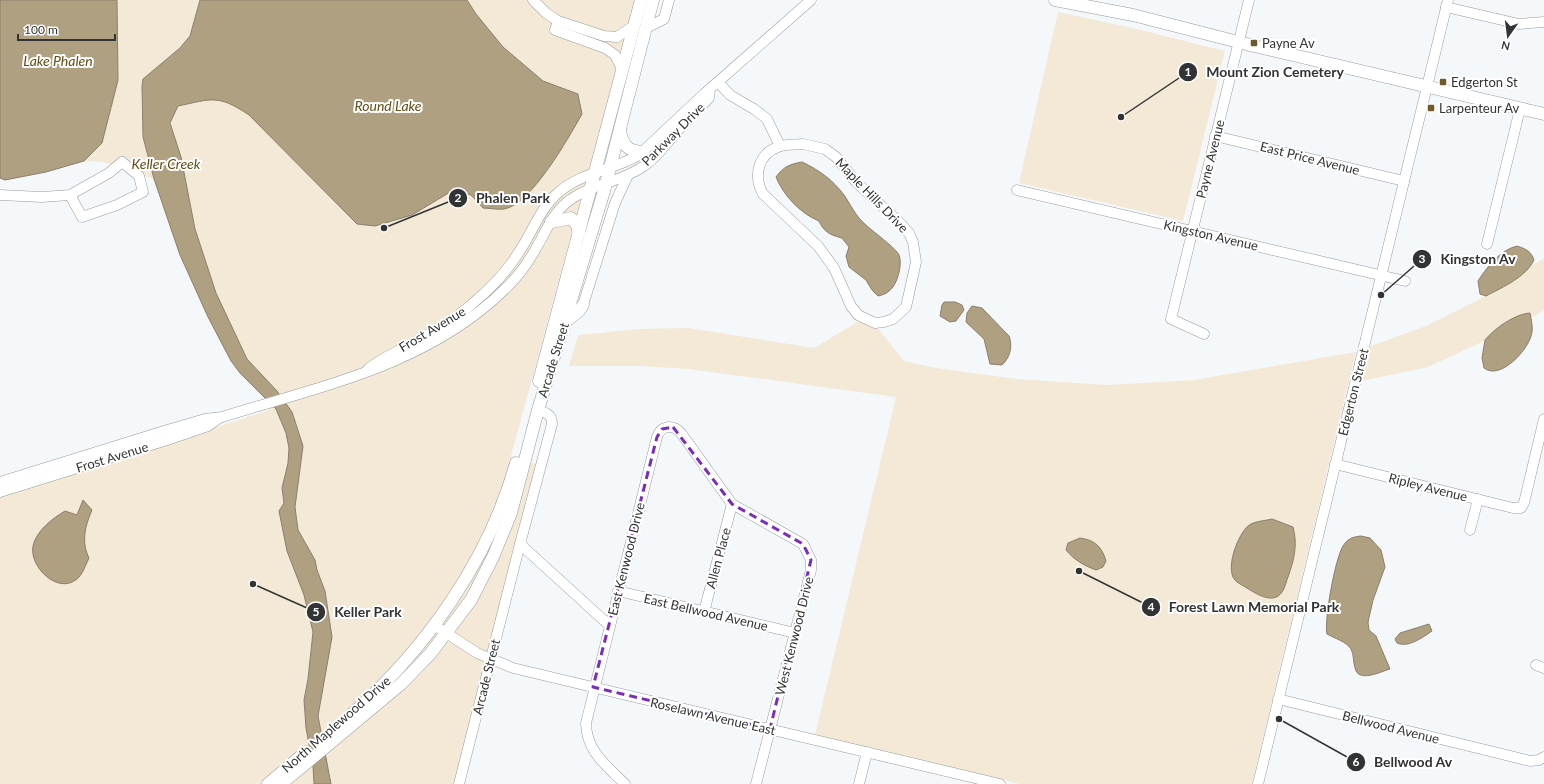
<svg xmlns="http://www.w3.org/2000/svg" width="1544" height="784" font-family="Lato,sans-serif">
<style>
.green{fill:#f3e9d6}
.water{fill:#b0a082;stroke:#8a7f6b}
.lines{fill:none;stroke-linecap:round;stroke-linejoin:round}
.minor-casing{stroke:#989b9e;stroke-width:11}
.major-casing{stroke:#989b9e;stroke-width:13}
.minor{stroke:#fff;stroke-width:10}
.major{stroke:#fff;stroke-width:12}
.marked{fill:none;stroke:#7b2cbf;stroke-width:3;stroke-dasharray:8 5;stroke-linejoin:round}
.poi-dot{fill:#705a2a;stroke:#fff;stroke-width:1.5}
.labels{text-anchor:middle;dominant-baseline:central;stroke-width:4;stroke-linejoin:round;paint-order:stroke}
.poi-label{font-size:13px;fill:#323334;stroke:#fff;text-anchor:start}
.street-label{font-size:13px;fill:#323334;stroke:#fff}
.water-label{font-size:14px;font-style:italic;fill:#644d17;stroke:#fff}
.leader{fill:none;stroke:#323334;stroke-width:1.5}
.callout-dot{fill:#323334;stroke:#fff;stroke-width:1.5}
.mark-label{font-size:12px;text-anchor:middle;font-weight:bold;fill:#fff}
.callout-label{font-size:14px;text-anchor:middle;font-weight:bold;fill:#323334;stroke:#fff;stroke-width:4;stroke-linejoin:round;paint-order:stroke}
</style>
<rect width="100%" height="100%" fill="#f5f8fb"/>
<g class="green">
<path d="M117,0H200L190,36L180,48L143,79L142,86L143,137L154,179L103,162L84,161L102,143L118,80Z"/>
<path d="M467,0H635L511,456L536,464L455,784H331L325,756L313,766L314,784H0V493L61,478L269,410L272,385L247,359L216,293L195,229L181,157L170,123L178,106L221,99L232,104L412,215L452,191L471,195L483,208L520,201L550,167L582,114L580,95C568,90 553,87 543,80C512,60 486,31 467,0Z"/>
<path d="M1058,12L1137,29L1225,51L1183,221L1019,183Z"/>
<path d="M1544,258V310L1525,322L1428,367L1362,381L1371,346L1426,326L1478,300Z"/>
<path d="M859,321L876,326L904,361L936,368L1017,379L1108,385L1194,380L1356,352L1252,784H1020L815,735L896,397L689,369L639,366H569L578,335L639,329L689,328L814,348Z"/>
</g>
<g class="water">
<path d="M0,0H117L118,80L102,143L84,161L46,172L5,180L0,178Z"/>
<path d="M200,0H467L476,14L503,47L543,81L578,94L582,114C569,137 531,205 504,209C497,210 489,208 483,208L471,195L452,191L412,215L375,226L357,224L249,115C218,94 212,99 178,106L170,123L181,157L195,229L216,293L247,359L277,391L292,412L303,446L295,507L298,530L315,560L317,570L325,591L332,637L318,716L331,784H314L313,766L306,728L304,700L308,679L313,632L304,595L287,551L279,511L284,503L282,488L288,463L289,448L286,433L276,409L240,373L231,361L208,317L180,255L154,179L143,137L142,86L143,79L180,48L190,36Z"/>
<path d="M802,162C819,170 833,180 844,195C851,205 856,217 866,225C871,230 897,249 899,255C903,264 897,286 889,291C886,294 882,295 878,296L872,290L866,280L849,267L846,256L849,247L842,238C830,235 824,232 819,221C801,214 783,195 776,177C783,167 790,164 802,162Z"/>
<path d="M1517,246C1526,249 1531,251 1534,260C1526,277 1503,287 1486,296L1480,294L1478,281C1487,267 1500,250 1517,246Z"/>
<path d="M944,302H955L962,305L964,310L956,321L950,322L940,316L942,305Z"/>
<path d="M972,306L982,308L1009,336C1013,346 1010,358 1002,365L990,364L984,339L966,322L967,313Z"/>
<path d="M1530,313C1531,319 1533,326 1532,332C1530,349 1500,381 1484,368L1482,358L1485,340C1495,328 1515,314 1530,313Z"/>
<path d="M83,500L92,510C85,526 81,542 89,558C85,566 83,574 77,579C58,595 29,567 33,546C36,531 53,518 65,511L77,515Z"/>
<path d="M1272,519L1293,527C1298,545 1294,560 1288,577C1286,582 1285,588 1282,592C1274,605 1256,594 1247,588C1242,585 1235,582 1233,577C1227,564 1238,535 1248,526C1254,521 1264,521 1272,519Z"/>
<path d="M1361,536L1370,538L1381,550L1385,567L1373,600L1368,622L1369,630L1376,636L1390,669C1380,672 1358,683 1355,668C1353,662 1354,654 1351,649C1347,642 1334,638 1327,634C1324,620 1335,559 1343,546C1348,538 1353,537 1361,536Z"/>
<path d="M1080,538C1095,540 1102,547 1106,561L1103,567L1096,570C1085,566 1074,560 1066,550L1068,543Z"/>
<path d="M1429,624L1432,631C1422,638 1408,648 1397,643L1395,639L1400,633Z"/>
</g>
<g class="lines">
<g class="minor-casing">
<g id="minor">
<path d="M533,0L546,13L558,21L604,36L617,37L635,25"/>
<path d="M1446,7L1519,24L1544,22"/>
<path d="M558,21L555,30L605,48L615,55L623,71"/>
<path d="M646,28L664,19L669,0"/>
<path d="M718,82L730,95L754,109L767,119L780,146"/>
<path d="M1215,136L1404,181"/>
<path d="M803,144L825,149L836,157L856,182L898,221L909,233L913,242L916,262L906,307L893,319L884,322L875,323L858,315L851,306L834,268L818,246L763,194C753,176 758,154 778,147C785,144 795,145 803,144Z"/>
<path d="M1017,190L1405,281"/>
<path d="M0,195L42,197L70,195L109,173L122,162L139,176L143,192L117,205L82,217L70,195"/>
<path d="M1487,244L1520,109"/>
<path d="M583,305L615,203L628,175"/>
<path d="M1204,334L1171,319L1249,0"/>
<path d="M367,370C381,358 395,353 411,344C432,333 454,320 472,304C489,290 505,274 517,255C532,234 539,209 559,192C580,173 614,170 639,155L704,94L811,0"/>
<path d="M1335,464L1513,508H1521L1524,503L1544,419"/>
<path d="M0,482L164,431L205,419L222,417C321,386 428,365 505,289C519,276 530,260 539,243C547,229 553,214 566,203C589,184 620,183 644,166C656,158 665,145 674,135C685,122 697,110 709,98L710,89"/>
<path d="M0,492L167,440L208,426L219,418"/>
<path d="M1470,530L1478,499"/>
<path d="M520,544L609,625"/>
<path d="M618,591L795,633"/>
<path d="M704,612L732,504"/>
<path d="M434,625L477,653L513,668L1000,784"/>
<path d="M1536,665L1544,668"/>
<path d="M1278,699L1530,761L1539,760L1544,757"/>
<path d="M459,784L520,544L552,424C552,415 547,413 538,410"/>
<path d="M625,784C607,766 586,751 586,723L657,437C661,425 673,424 681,433L732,504L803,544L811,560V570L756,784"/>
<path d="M859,784L867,752"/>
<path d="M1258,784L1448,0"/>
</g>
</g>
<g class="major-casing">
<g id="major">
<path d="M1055,0L1133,15L1250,45L1544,114"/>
<path d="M620,131C623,145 627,151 642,152"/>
<path d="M551,222L571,218L577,225L579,234"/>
<path d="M565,322L579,311L583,305"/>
<path d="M539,381L641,0"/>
<path d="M351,715C426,649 489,560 516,463"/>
<path d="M268,784L306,752"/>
<path d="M281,784L401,684L430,654L471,600L493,557L511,513L538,410L604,191L653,0"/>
</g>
</g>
<use href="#minor" class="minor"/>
<use href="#major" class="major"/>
</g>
<path class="marked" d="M673,427L732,504L803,544L811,560L770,729L593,687L657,437L662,429Z"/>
<g class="poi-dot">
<rect x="1250" y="39" width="8" height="8" rx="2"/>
<rect x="1439" y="78" width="8" height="8" rx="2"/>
<rect x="1427" y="104" width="8" height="8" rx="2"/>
</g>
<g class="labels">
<g class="poi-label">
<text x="1262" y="43">Payne Av</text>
<text x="1451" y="82">Edgerton St</text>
<text x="1439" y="108">Larpenteur Av</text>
</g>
<g class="street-label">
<text transform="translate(673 134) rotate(-45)">Parkway Drive</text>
<text transform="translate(1310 158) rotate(14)">East Price Avenue</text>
<text transform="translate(1210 159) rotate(-76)">Payne Avenue</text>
<text transform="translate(872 195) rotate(46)">Maple Hills Drive</text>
<text transform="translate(1211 235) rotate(13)">Kingston Avenue</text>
<text transform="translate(432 329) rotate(-31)">Frost Avenue</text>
<text transform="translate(553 360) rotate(-73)">Arcade Street</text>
<text transform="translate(1353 392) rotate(-76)">Edgerton Street</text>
<text transform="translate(112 457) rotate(-17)">Frost Avenue</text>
<text transform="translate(1428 487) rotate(14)">Ripley Avenue</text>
<text transform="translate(718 558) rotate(-75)">Allen Place</text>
<text transform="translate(626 559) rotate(-76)">East Kenwood Drive</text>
<text transform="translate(706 612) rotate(13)">East Bellwood Avenue</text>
<text transform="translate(794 636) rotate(-76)">West Kenwood Drive</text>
<text transform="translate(486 677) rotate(-76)">Arcade Street</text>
<text transform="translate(713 716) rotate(13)">Roselawn Avenue East</text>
<text transform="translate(336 724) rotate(-41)">North Maplewood Drive</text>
<text transform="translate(1391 727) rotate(14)">Bellwood Avenue</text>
</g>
<g class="water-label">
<text x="58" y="60">Lake Phalen</text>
<text x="388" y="105">Round Lake</text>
<text x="166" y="163">Keller Creek</text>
</g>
</g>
<path class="leader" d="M1121 117L1188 72M384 228L458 198M1381 295L1422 259M1079 571L1151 607M253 584L316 612M1279 719L1356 762"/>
<g class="callout-dot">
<circle cx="1121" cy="117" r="4"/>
<circle cx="384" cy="228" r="4"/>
<circle cx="1381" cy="295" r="4"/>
<circle cx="1079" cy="571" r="4"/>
<circle cx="253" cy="584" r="4"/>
<circle cx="1279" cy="719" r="4"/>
<circle cx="1188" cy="72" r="10"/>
<circle cx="458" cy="198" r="10"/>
<circle cx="1422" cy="259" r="10"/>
<circle cx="1151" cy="607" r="10"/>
<circle cx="316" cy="612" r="10"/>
<circle cx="1356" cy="762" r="10"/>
</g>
<g class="mark-label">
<text x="1188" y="76">1</text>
<text x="458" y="202">2</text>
<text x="1422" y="263">3</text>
<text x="1151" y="611">4</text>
<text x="316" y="616">5</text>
<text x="1356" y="766">6</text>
</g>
<g class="callout-label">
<text x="1275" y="77">Mount Zion Cemetery</text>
<text x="513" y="203">Phalen Park</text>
<text x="1478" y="264">Kingston Av</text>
<text x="1254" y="612">Forest Lawn Memorial Park</text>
<text x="368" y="617">Keller Park</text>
<text x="1413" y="767">Bellwood Av</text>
</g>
<g transform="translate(1508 36) rotate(194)" stroke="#ffffff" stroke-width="3" paint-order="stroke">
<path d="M0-3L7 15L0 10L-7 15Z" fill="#323334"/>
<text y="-6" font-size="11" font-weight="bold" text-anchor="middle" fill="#323334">N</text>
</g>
<path d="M18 34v6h97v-6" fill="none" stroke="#323334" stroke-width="2"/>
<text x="24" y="34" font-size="12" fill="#323334" stroke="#ffffff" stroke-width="3" paint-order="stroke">100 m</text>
</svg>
